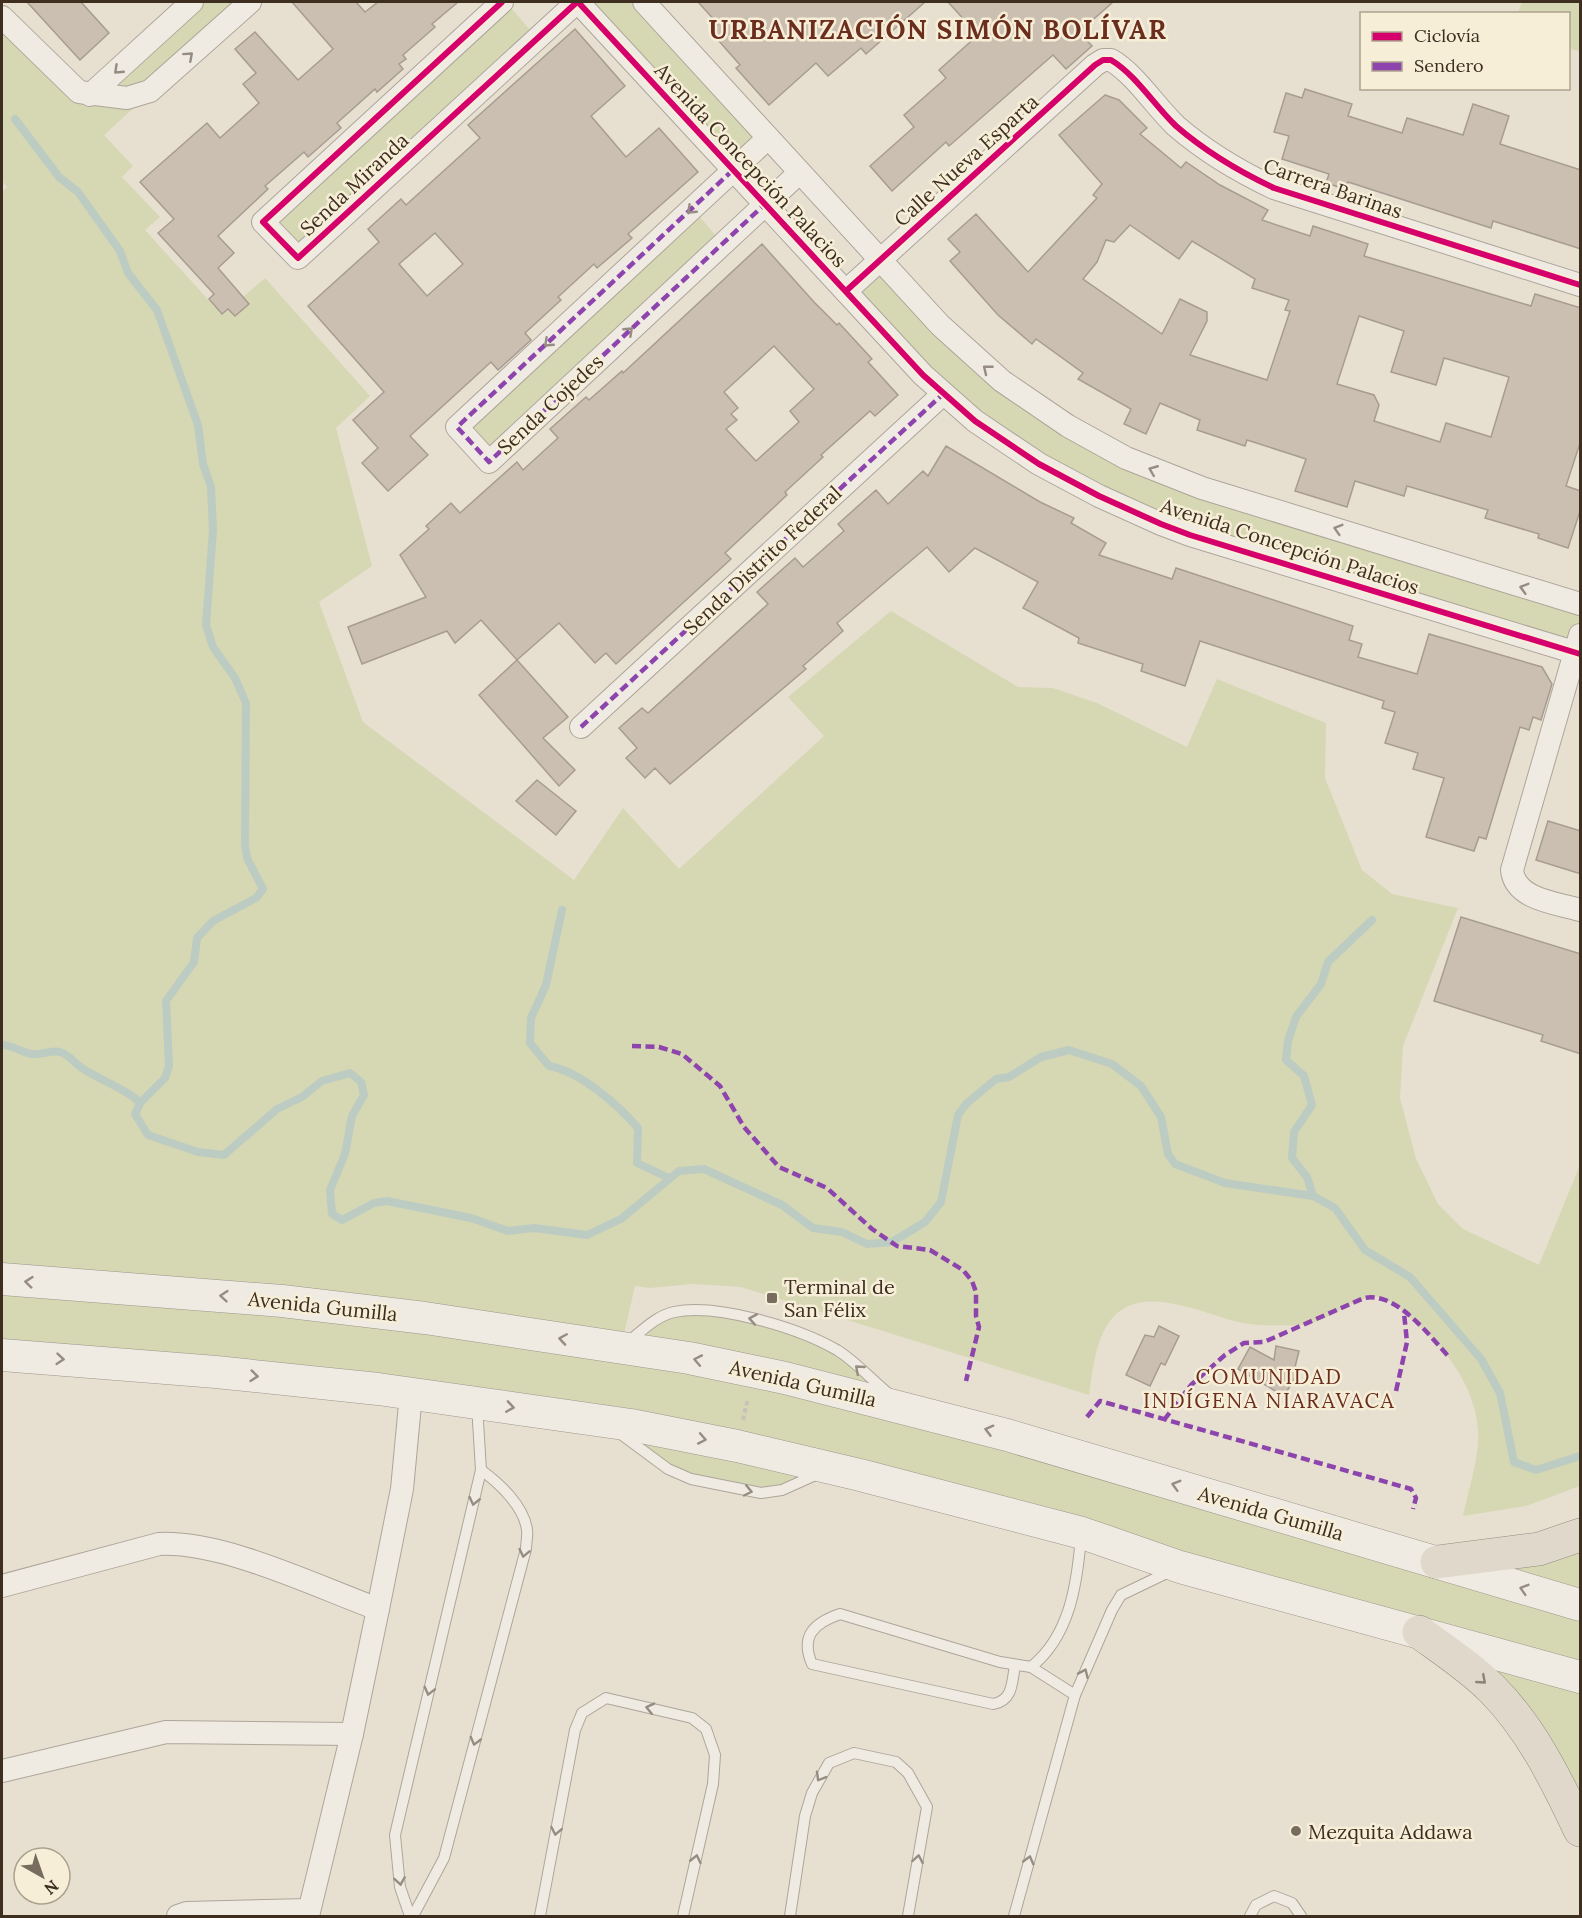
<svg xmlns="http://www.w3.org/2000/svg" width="1582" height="1918" font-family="Lora,serif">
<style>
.green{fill:#d6d7b3}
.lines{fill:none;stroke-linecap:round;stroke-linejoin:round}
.stream{stroke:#bcccc2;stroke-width:8}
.building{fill:#cbbfb2;stroke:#a89c90;stroke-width:1.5;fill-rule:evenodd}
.service-casing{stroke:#ada599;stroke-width:12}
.minor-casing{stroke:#ada599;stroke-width:24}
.secondary-casing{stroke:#9c958a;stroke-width:33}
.trunk-casing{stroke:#928b80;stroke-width:34}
.path{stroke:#c8c2b9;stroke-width:4;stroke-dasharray:4.5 3;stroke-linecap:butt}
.service{stroke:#efebe3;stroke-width:10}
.minor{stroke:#efebe3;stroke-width:22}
.secondary{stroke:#efebe3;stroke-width:32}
.trunk{stroke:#e0d9cb;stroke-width:33}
.quiet{stroke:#8e44ad;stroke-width:4.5;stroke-dasharray:9 4.5;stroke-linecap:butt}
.cycleway-casing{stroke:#f7eed8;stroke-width:10}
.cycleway{stroke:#d6006c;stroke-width:6}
.oneway{stroke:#968c82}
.oneway2{stroke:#8e8476}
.poi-dot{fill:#786c5e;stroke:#f7eed8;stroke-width:2}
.labels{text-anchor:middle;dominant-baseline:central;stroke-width:5;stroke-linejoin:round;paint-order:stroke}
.street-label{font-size:20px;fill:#3d2e20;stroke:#f7eed8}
.poi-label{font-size:20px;fill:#3d2e20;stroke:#f7eed8;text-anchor:start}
.neighbourhood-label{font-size:21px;letter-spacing:1.5px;fill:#6b2e1e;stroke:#f7eed8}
.district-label{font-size:26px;font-weight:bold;letter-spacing:1.5px;fill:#6b2e1e;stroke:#f7eed8}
</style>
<rect width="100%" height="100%" fill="#e7e0d1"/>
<g class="green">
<path d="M189,2H250L104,135L133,166L122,177L160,217L145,230L222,315L265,278L370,396L336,428L372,566L319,602L363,722L574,880L623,808L679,869L824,736L788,697L891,611L1018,687L1053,688L1097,703L1187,747L1217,679L1326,723L1325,778L1362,870L1392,894L1458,908L1403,1046L1400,1098L1416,1159L1438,1204L1463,1229L1539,1265L1580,1165V1486L1526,1506L1463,1516C1468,1492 1476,1467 1478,1443C1481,1397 1452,1355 1419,1326C1405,1313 1394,1300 1374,1296C1350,1301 1327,1322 1302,1325C1285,1326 1260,1326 1243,1323C1200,1314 1130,1274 1103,1333C1094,1352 1092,1374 1089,1395L741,1287L693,1284L650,1288L635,1286L621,1347L674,1312L765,1321L839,1351L903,1407L1437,1562L1580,1535V1830L1460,1661L832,1468L761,1493L691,1479L603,1421L2,1355V192L7,187L2,181V22L76,103Z"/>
<path d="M506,2L537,38L298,258L263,222Z"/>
<path d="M578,2H644L768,138L733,170Z"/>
<path d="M1522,2H1580V52L1569,48L1568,14L1518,13Z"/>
<path d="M692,208L723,244L489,462L457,427Z"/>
<path d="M880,261L912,297L1094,442L1580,604V654L1226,545L1039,464L846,291Z"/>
</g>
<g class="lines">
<g class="stream">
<path d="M15,119L59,177L78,192L120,251L128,273L157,310L198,425L203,464L211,487L213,530L206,625L213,647L235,678L246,703L245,845L247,858L263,889L256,898L213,921L197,938L194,962L166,1001L169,1066L165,1078L140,1103L135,1114L148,1135L198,1152L224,1155L277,1109L302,1097L322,1081L350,1073L361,1082L364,1095L352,1116L345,1154L330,1190L332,1214L342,1220L374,1203L387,1201L471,1218L508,1231L534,1228L587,1235L621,1219L679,1171L704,1169L782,1205L813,1228L842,1232L867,1244L892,1242L925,1222L941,1202L958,1115L966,1104L996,1079L1009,1077L1041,1057L1069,1050L1112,1064L1141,1086L1161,1117L1168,1154L1175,1164L1225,1183L1313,1196L1335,1208L1365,1250L1410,1277L1481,1359L1500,1393L1514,1462L1536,1470L1580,1456"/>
<path d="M562,910L546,985L531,1018L530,1043L549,1066C581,1072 617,1104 638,1128L637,1163L669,1178"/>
<path d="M2,1045C13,1045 20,1052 32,1054C41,1055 51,1050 60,1052C70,1055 74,1063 82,1068C97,1079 129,1090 140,1103"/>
<path d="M1313,1196L1307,1177L1292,1158L1294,1132L1312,1105L1304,1076L1286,1060L1288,1041L1296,1017L1321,984L1328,962L1372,920"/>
</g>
</g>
<g class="building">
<path d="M27,2H81L109,33L80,60Z"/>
<path d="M292,2H356L365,12L378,2H458L432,24L435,27L403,55L406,59L399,64L403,69L377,92L375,89L337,123L341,128L308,157L304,152L265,186L268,189L218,236L234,253L218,268L249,304L235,316L228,309L222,314L209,299L214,294L158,233L174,219L140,182L207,123L220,138L259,103L243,84L256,73L235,49L255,32L298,80L333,49Z"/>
<path d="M698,2H925L866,54L861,48L828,76L816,63L769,105L736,68L740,65L711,32L718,24Z"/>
<path d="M948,2H1113L1079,32L1092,46L1066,69L1053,55L949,146L946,142L892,191L870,166L914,127L904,115L946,78L939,70L978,35Z"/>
<path d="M575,29L625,86L591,116L626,157L659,128L698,172L628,234L632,238L597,268L594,264L558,297L561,300L525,333L531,340L498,370L491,362L410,436L428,455L388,491L362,463L378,448L353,420L384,392L308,306L379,242L368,229L401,199L406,205L480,138L468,125ZM435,233L463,264L427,296L399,264Z"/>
<path d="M1305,89L1352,104L1348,116L1402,133L1407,118L1463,135L1473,104L1509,116L1500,144L1581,170V249L1493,221L1491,228L1348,182L1345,189L1326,183L1329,174L1282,159L1289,136L1274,132L1286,93L1302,98Z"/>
<path d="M1105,95L1119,100L1147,128L1140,134L1181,168L1186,162L1220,185L1268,210L1262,220L1310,236L1313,226L1368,244L1364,256L1531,306L1535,294L1581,308V440L1566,486L1581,491V508L1568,548L1538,538L1539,534L1485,518L1488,510L1407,486L1404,496L1355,481L1347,507L1295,491L1306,459L1247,440L1245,446L1197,430L1200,420L1160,403L1146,434L1124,424L1131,409L1078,379L1083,373L1036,339L1032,344L998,315L950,261L960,252L948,239L976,214L1028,272L1097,198L1093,195L1102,184L1059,135ZM1130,225L1179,259L1192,241L1255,279L1252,288L1289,300L1285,310L1290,311L1267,380L1190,355L1207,321V312L1180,299L1162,334L1083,279L1097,262L1106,240L1114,242ZM1359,316L1404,331L1391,372L1436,385L1444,358L1509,377L1491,437L1446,423L1440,442L1374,421L1379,405L1374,395L1337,384Z"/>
<path d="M762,244L814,302L837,325L839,323L872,359L868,362L898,395L875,416L870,411L821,455L823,457L785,492L787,495L725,553L731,559L616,664L606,653L595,663L559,623L517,660L481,620L455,643L447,631L362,664L348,627L426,597L400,555L429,529L426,526L451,503L460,513L517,462L523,470L558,438L550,429L586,397L589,400L622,371L623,373ZM774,346L814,389L790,411L799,422L756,461L726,429L737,420L731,414L738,408L724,392Z"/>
<path d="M946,446L1040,502L1074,518L1071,523L1106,543L1099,555L1172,579L1176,568L1353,626L1349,640L1362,644L1358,657L1417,674L1429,634L1542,667L1552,684L1541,720L1533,717L1529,730L1520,727L1486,839L1479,837L1474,851L1426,837L1444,778L1413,769L1418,753L1385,743L1395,712L1382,708L1384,701L1200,641L1185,686L1141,671L1143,664L1078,643L1079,638L1023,608L1038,582L975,548L949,572L927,547L837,623L843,631L803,666L806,669L670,784L655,768L645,778L626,758L637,748L619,728L642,708L648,713L768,604L757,592L795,558L803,567L844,531L838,524L876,490L888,504L923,471L928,476Z"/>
<path d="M517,660L568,717L543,738L575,770L559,786L479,695Z"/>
<path d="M537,780L576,811L556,835L516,801Z"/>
<path d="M1548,821L1581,831V874L1536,860Z"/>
<path d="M1461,917L1581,954V1054L1541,1041L1543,1035L1434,1001Z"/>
<path d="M1159,1326L1179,1336L1165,1365L1161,1363L1150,1386L1126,1375L1145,1335L1154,1337Z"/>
<path d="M1276,1346L1299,1351L1295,1367L1301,1368L1284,1396L1238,1369L1250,1347L1274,1360Z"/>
</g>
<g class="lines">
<g class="service-casing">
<g id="service">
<path d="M628,1342C642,1331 656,1316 674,1312C717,1303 799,1328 837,1350C855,1361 872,1380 889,1394"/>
<path d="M618,1432L668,1469L691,1479L761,1493L782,1490L820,1473"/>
<path d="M1015,1665C1012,1682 1013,1701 993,1704L812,1664C800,1636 814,1623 840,1614L1000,1662L1031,1667C1070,1636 1077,1584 1081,1537"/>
<path d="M1031,1667L1075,1695"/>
<path d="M410,1916L400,1887L395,1835L481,1470L477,1405"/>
<path d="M413,1916L444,1858L526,1549C526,1543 528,1535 527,1530C524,1506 499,1483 481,1470"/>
<path d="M540,1916L575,1730L582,1713L606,1698L692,1718L706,1729L715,1755L713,1784L683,1916"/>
<path d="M790,1916L805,1816L812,1793L829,1763L854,1753L896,1762L908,1773L927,1807L908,1916"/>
<path d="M1014,1916L1075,1695L1112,1610L1121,1595L1171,1571"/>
<path d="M1250,1916L1256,1905L1274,1896L1292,1903L1301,1916"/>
</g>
</g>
<g class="minor-casing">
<g id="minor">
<path d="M502,2L263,222L298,258L577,2"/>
<path d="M578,2L923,375L975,421L1039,464L1099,496L1161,524L1190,535L1580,654"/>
<path d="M644,2L940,325L1002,381L1068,426L1126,458L1202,488L1580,604"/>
<path d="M2,17L79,92L127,98L150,91L250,2"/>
<path d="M90,95L192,2"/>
<path d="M768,138L457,427L489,462L799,173"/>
<path d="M846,291L1095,65L1103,60H1111C1136,75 1154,105 1176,126C1206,152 1238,171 1274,188L1580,285"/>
<path d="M1580,635L1512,870C1515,900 1557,903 1580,910"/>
<path d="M581,727L943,394"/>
<path d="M2,1586L159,1544C224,1541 315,1586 378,1609"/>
<path d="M2,1771L166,1732L352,1734"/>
<path d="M178,1916L187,1913L309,1910"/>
<path d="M308,1916L352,1734L378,1609L402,1489L411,1394"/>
</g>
</g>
<g class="secondary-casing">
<g id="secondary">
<path d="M2,1279L282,1301L425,1318L689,1358L785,1378L1007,1435L1580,1605"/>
<path d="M2,1355L216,1372L378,1389L631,1425L737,1446L860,1475L1082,1533L1180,1567L1580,1677"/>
</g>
</g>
<g class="trunk-casing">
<g id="trunk">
<path d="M1437,1562L1539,1549L1580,1535"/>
<path d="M1419,1632C1444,1650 1470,1667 1492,1689C1531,1728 1557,1781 1580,1830"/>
</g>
</g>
<path class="path" d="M743,1420L748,1398"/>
<use href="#service" class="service"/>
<use href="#minor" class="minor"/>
<use href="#secondary" class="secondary"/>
<use href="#trunk" class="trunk"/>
<g class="quiet">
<path d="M733,170L457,427L489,462L765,204"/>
<path d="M581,727L943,394"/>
<path d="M632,1046L659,1047L682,1054L720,1086L744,1127L779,1167L827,1188L872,1229L897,1246L930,1250L963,1270L972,1281L976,1292V1316L979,1327L966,1381"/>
<path d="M1396,1391L1407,1342L1404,1313"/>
<path d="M1087,1417L1100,1401L1411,1489L1416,1498L1413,1509"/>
<path d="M1164,1420L1191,1385L1225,1355L1244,1343L1264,1342L1364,1298C1396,1291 1429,1335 1449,1357"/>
</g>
<g class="cycleway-casing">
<g id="cycleway">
<path d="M502,2L263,222L298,258L577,2"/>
<path d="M578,2L923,375L975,421L1039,464L1099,496L1161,524L1190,535L1580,654"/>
<path d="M846,291L1095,65L1103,60H1111C1136,75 1154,105 1176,126C1206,152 1238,171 1274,188L1580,285"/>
</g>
</g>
<use href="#cycleway" class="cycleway"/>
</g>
<defs><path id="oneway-chevron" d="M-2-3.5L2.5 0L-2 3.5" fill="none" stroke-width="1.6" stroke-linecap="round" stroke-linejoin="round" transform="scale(1.5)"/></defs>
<g class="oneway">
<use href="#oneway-chevron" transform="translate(189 56) rotate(-42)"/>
<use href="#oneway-chevron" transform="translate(118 70) rotate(137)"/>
<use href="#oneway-chevron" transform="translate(691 210) rotate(137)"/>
<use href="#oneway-chevron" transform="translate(629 331) rotate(-43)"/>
<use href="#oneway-chevron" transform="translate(548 343) rotate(137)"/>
<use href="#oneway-chevron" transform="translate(987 369) rotate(-141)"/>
<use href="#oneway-chevron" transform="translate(1153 470) rotate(-158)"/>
<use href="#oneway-chevron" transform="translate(1338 529) rotate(-163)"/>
<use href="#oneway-chevron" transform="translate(1524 588) rotate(-164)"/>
<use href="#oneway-chevron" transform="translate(29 1282) rotate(-174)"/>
<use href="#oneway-chevron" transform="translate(224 1296) rotate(-175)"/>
<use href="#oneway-chevron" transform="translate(753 1319) rotate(-170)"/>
<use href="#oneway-chevron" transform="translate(563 1339) rotate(-171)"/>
<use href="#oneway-chevron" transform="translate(60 1359) rotate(5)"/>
<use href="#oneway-chevron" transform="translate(698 1360) rotate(-169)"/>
<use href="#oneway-chevron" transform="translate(859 1369) rotate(-139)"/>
<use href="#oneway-chevron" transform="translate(254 1376) rotate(6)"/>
<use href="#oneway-chevron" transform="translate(510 1407) rotate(9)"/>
<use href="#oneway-chevron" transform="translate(989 1430) rotate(-165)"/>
<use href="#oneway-chevron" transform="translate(702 1439) rotate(11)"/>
<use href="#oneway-chevron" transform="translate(1176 1485) rotate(-164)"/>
<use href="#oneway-chevron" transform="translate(748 1491) rotate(12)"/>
<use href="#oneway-chevron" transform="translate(474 1501) rotate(103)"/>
<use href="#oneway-chevron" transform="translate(524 1553) rotate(102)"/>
<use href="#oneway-chevron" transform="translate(1524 1589) rotate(-163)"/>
<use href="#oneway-chevron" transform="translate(1084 1673) rotate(-66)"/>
<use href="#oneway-chevron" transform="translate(429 1691) rotate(104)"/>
<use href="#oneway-chevron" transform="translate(650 1708) rotate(-167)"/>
<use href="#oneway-chevron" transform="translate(475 1741) rotate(105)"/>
<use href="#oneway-chevron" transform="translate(820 1777) rotate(120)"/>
<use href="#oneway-chevron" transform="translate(556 1831) rotate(101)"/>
<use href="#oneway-chevron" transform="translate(696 1859) rotate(-77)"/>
<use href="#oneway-chevron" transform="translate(918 1859) rotate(-80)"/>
<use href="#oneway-chevron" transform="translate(1029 1860) rotate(-75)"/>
<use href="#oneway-chevron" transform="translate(400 1881) rotate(81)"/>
</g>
<use class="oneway2" href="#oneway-chevron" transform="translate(1482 1680) rotate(41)"/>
<g class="poi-dot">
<rect x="766" y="1292" width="12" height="12" rx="3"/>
<circle cx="1296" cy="1831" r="6"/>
</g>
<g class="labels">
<g class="street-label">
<text transform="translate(966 160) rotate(-42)">Calle Nueva Esparta</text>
<text transform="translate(751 165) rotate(47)">Avenida Concepción Palacios</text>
<text transform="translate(354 184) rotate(-43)">Senda Miranda</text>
<text transform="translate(1333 188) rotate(19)">Carrera Barinas</text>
<text transform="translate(550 404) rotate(-43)">Senda Cojedes</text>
<text transform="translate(1290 546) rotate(18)">Avenida Concepción Palacios</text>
<text transform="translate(762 560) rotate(-43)">Senda Distrito Federal</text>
<text transform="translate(323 1306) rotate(6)">Avenida Gumilla</text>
<text transform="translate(803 1383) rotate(13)">Avenida Gumilla</text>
<text transform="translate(1271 1513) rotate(16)">Avenida Gumilla</text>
</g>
<g class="poi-label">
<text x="784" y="1286">Terminal de<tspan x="784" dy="23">San Félix</tspan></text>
<text x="1308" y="1831">Mezquita Addawa</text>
</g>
<g class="neighbourhood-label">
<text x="1269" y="1376">COMUNIDAD<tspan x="1269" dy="24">INDÍGENA NIARAVACA</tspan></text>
</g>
<g class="district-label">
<text x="938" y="29">URBANIZACIÓN SIMÓN BOLÍVAR</text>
</g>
</g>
<rect width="1582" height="1918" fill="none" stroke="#3d2e20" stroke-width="6"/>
<rect x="1360" y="12" width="210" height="78" fill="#f7eed8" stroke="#ada18e" stroke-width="1.5"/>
<rect x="1372" y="32" width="30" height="9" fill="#d6006c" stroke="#ada18e" stroke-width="1.5"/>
<text x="1414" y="42" font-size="18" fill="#3d2e20">Ciclovía</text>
<rect x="1372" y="62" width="30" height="9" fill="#8e44ad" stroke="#ada18e" stroke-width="1.5"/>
<text x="1414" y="72" font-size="18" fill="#3d2e20">Sendero</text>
<g transform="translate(42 1876) rotate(140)"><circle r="28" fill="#f7eed8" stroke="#ada18e" stroke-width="1.5"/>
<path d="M0-4.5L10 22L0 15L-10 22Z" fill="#786c5e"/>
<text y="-9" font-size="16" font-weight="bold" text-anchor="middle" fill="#3d2e20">N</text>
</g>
</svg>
